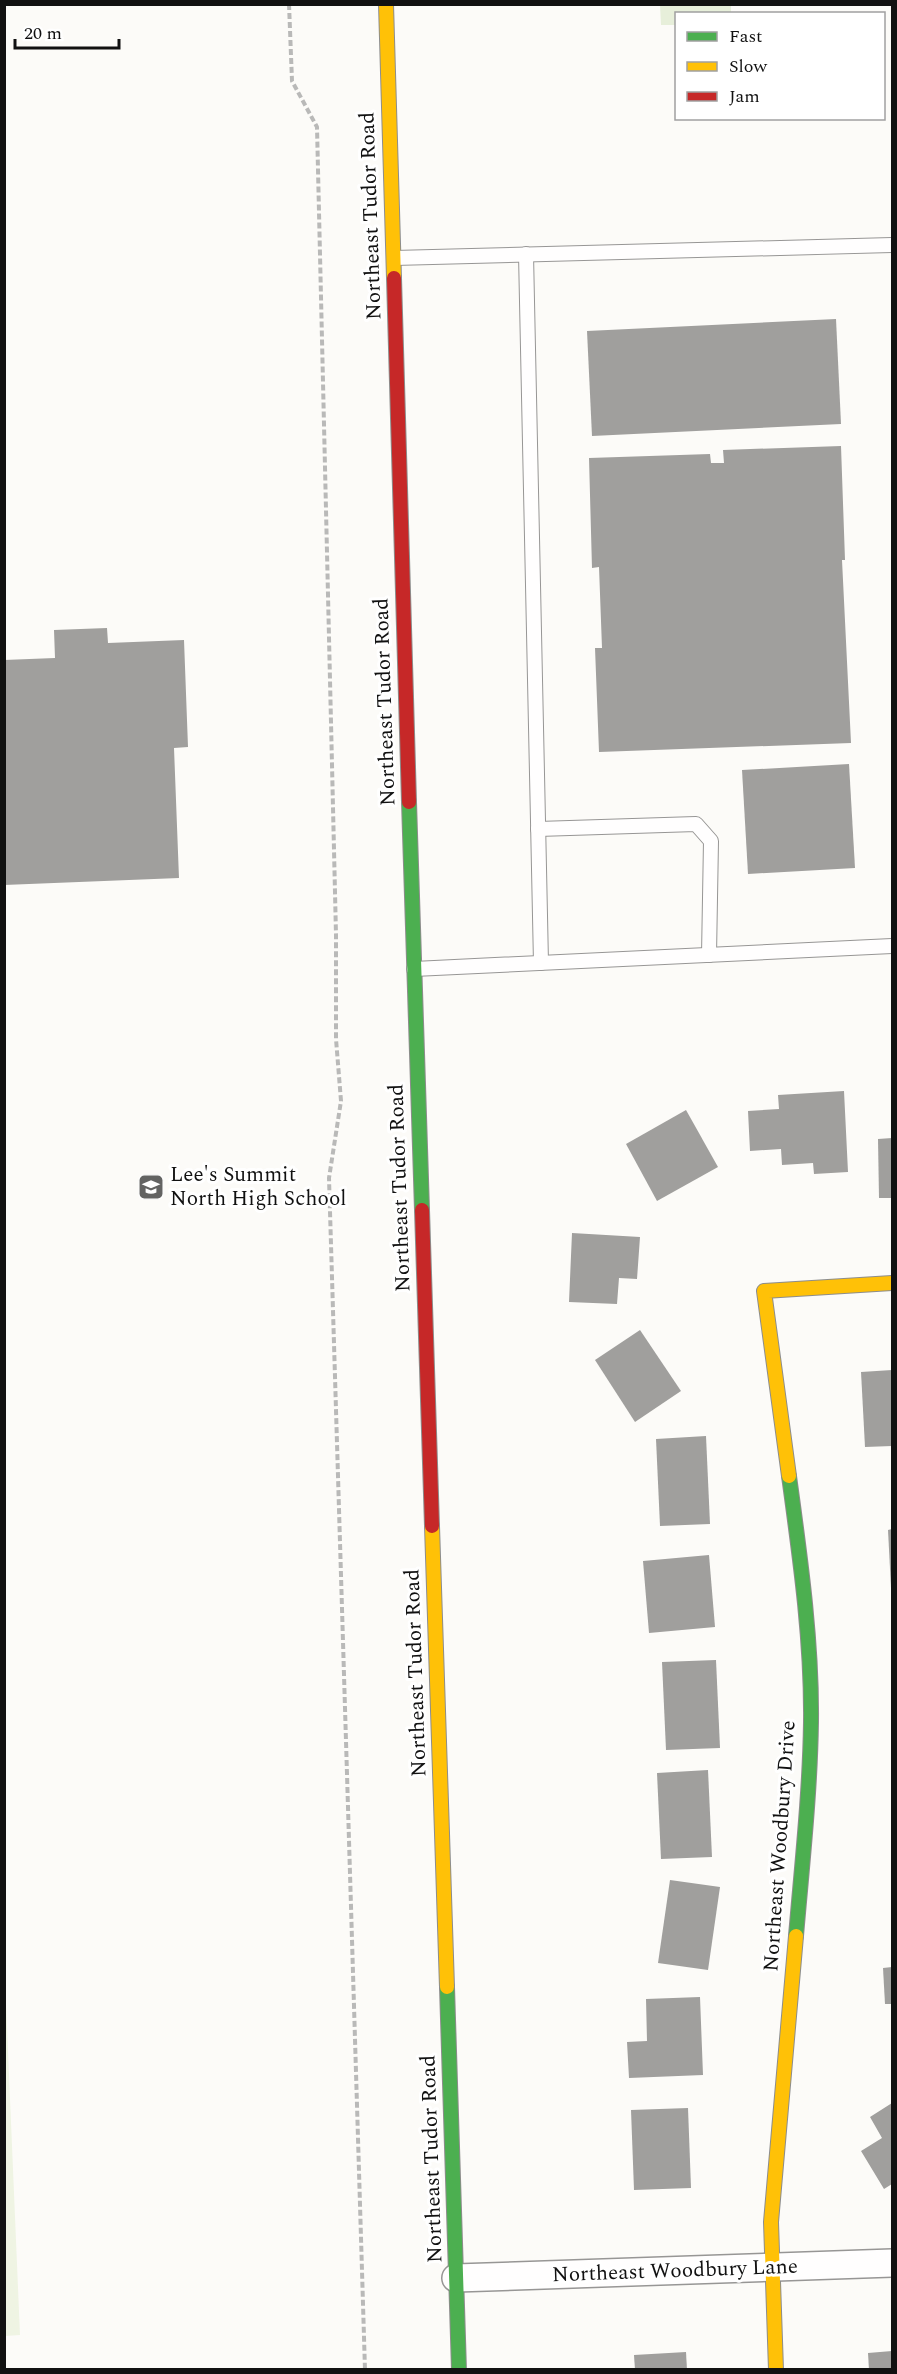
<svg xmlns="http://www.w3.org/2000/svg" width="897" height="2374" font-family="Spectral,serif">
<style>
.green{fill:#e7efda}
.pitch{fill:#eff4e3}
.building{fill:#a09f9d}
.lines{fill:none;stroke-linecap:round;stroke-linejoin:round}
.lane-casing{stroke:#979695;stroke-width:16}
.street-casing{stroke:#979695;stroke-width:30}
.fast-casing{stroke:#8d8d8c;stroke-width:16}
.slow-casing{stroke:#8d8d8c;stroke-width:16}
.jam-casing{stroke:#8d8d8c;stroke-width:16}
.path{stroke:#b9b9b8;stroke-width:4;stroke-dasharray:6 3;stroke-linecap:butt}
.lane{stroke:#fffefe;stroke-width:14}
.street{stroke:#fffefe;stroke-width:27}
.fast{stroke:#4caf50;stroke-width:14}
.slow{stroke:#ffc107;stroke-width:14}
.jam{stroke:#c62828;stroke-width:14}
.labels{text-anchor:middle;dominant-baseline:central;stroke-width:6;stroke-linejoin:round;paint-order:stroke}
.street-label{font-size:21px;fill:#111;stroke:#fff}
.poi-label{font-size:21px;fill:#111;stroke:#fff;text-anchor:start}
</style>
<rect width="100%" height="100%" fill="#fcfbf8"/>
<path class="green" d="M660,5H731V13L676,14V25H661Z"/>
<path class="pitch" d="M5,1980L20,2335L5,2336H4Z"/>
<g class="building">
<path d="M836,319L841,424L592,436L587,331Z"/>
<path d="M841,446L845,560H842L851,743L599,752L595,648H602L599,567L592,568L589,458L710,454L711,463H724L723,450Z"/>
<path d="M107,628L108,643L184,640L188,747L174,748L179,878L4,885V660L55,658L54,630Z"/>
<path d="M849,764L855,868L748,874L742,770Z"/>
<path d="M844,1091L848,1172L814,1174L813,1163L782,1165L781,1149L750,1151L748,1111L779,1109L778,1095Z"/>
<path d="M686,1110L718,1167L657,1201L626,1144Z"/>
<path d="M892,1138V1198H879L878,1139Z"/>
<path d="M572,1233L640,1237L637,1279L619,1278L617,1304L569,1302Z"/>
<path d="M640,1330L681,1391L635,1422L595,1360Z"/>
<path d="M892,1370V1446L865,1447L861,1372Z"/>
<path d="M706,1436L710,1524L660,1526L656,1439Z"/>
<path d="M892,1529V1587L891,1588L888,1530Z"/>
<path d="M709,1555L715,1627L649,1633L643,1561Z"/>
<path d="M716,1660L720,1748L666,1750L662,1662Z"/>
<path d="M708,1770L712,1857L661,1859L657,1773Z"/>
<path d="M670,1880L720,1887L708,1970L658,1963Z"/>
<path d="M892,1967V2004H885L883,1968Z"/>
<path d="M700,1997L703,2075L629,2078L627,2042L647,2041L646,1999Z"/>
<path d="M892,2103V2184L884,2189L861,2151L882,2138L870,2117Z"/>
<path d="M688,2108L691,2188L634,2190L631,2110Z"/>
<path d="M892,2351V2370H869L868,2353Z"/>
<path d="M686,2352L687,2370H635L634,2355Z"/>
</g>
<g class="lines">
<g class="lane-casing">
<g id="lane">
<path d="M526,254L541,963"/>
<path d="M394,258L892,245"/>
<path d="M538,829L696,824L711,841L709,955"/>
<path d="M414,969L892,946"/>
</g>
</g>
<g class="street-casing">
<path id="street" d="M456,2278L892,2263"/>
</g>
<g class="fast-casing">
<g id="fast">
<path d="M409,802L422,1210"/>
<path d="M789,1476C800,1557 812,1640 811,1722C810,1793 802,1865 796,1936"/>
<path d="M447,1987L459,2370"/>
</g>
</g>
<g class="slow-casing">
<g id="slow">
<path d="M386,4L394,278"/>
<path d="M789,1476L764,1291L892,1283"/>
<path d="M432,1526L447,1987"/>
<path d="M776,2370L771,2222L796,1936"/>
</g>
</g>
<g class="jam-casing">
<g id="jam">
<path d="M394,278L409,802"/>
<path d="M422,1210L432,1526"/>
</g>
</g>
<path class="path" d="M289,4L292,81L317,127L336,935V1039L341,1101L329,1178L365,2370"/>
<use href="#lane" class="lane"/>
<use href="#street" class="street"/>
<use href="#fast" class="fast"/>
<use href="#slow" class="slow"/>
<use href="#jam" class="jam"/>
</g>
<defs>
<g id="school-square" transform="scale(1.35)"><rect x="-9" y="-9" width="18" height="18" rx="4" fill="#636362" stroke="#fff"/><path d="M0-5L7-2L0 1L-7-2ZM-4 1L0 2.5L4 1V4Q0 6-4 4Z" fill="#fff"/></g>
</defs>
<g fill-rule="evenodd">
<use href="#school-square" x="151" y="1187"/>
</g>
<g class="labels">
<g class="street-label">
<text transform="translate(371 216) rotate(-92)">Northeast Tudor Road</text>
<text transform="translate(385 702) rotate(-92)">Northeast Tudor Road</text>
<text transform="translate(400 1188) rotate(-92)">Northeast Tudor Road</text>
<text transform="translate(416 1673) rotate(-92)">Northeast Tudor Road</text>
<text transform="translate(780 1846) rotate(-86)">Northeast Woodbury Drive</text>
<text transform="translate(432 2159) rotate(-92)">Northeast Tudor Road</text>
<text transform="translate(675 2271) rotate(-2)">Northeast Woodbury Lane</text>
</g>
<g class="poi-label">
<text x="170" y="1175">Lee's Summit<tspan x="170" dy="24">North High School</tspan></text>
</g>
</g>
<rect width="897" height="2374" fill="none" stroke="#111111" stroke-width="12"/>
<rect x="675" y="12" width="210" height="108" fill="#ffffff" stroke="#a0a0a0" stroke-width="1.5"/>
<rect x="687" y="32" width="30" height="9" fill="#4caf50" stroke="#a0a0a0" stroke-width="1.5"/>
<text x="729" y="42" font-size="18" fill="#111111">Fast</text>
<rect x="687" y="62" width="30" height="9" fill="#ffc107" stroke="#a0a0a0" stroke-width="1.5"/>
<text x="729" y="72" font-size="18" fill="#111111">Slow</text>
<rect x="687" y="92" width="30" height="9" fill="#c62828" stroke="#a0a0a0" stroke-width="1.5"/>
<text x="729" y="102" font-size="18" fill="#111111">Jam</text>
<path d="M15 39v9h104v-9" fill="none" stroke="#111111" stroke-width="3"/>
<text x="24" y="39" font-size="18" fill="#111111" stroke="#ffffff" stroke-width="4.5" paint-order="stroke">20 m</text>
</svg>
